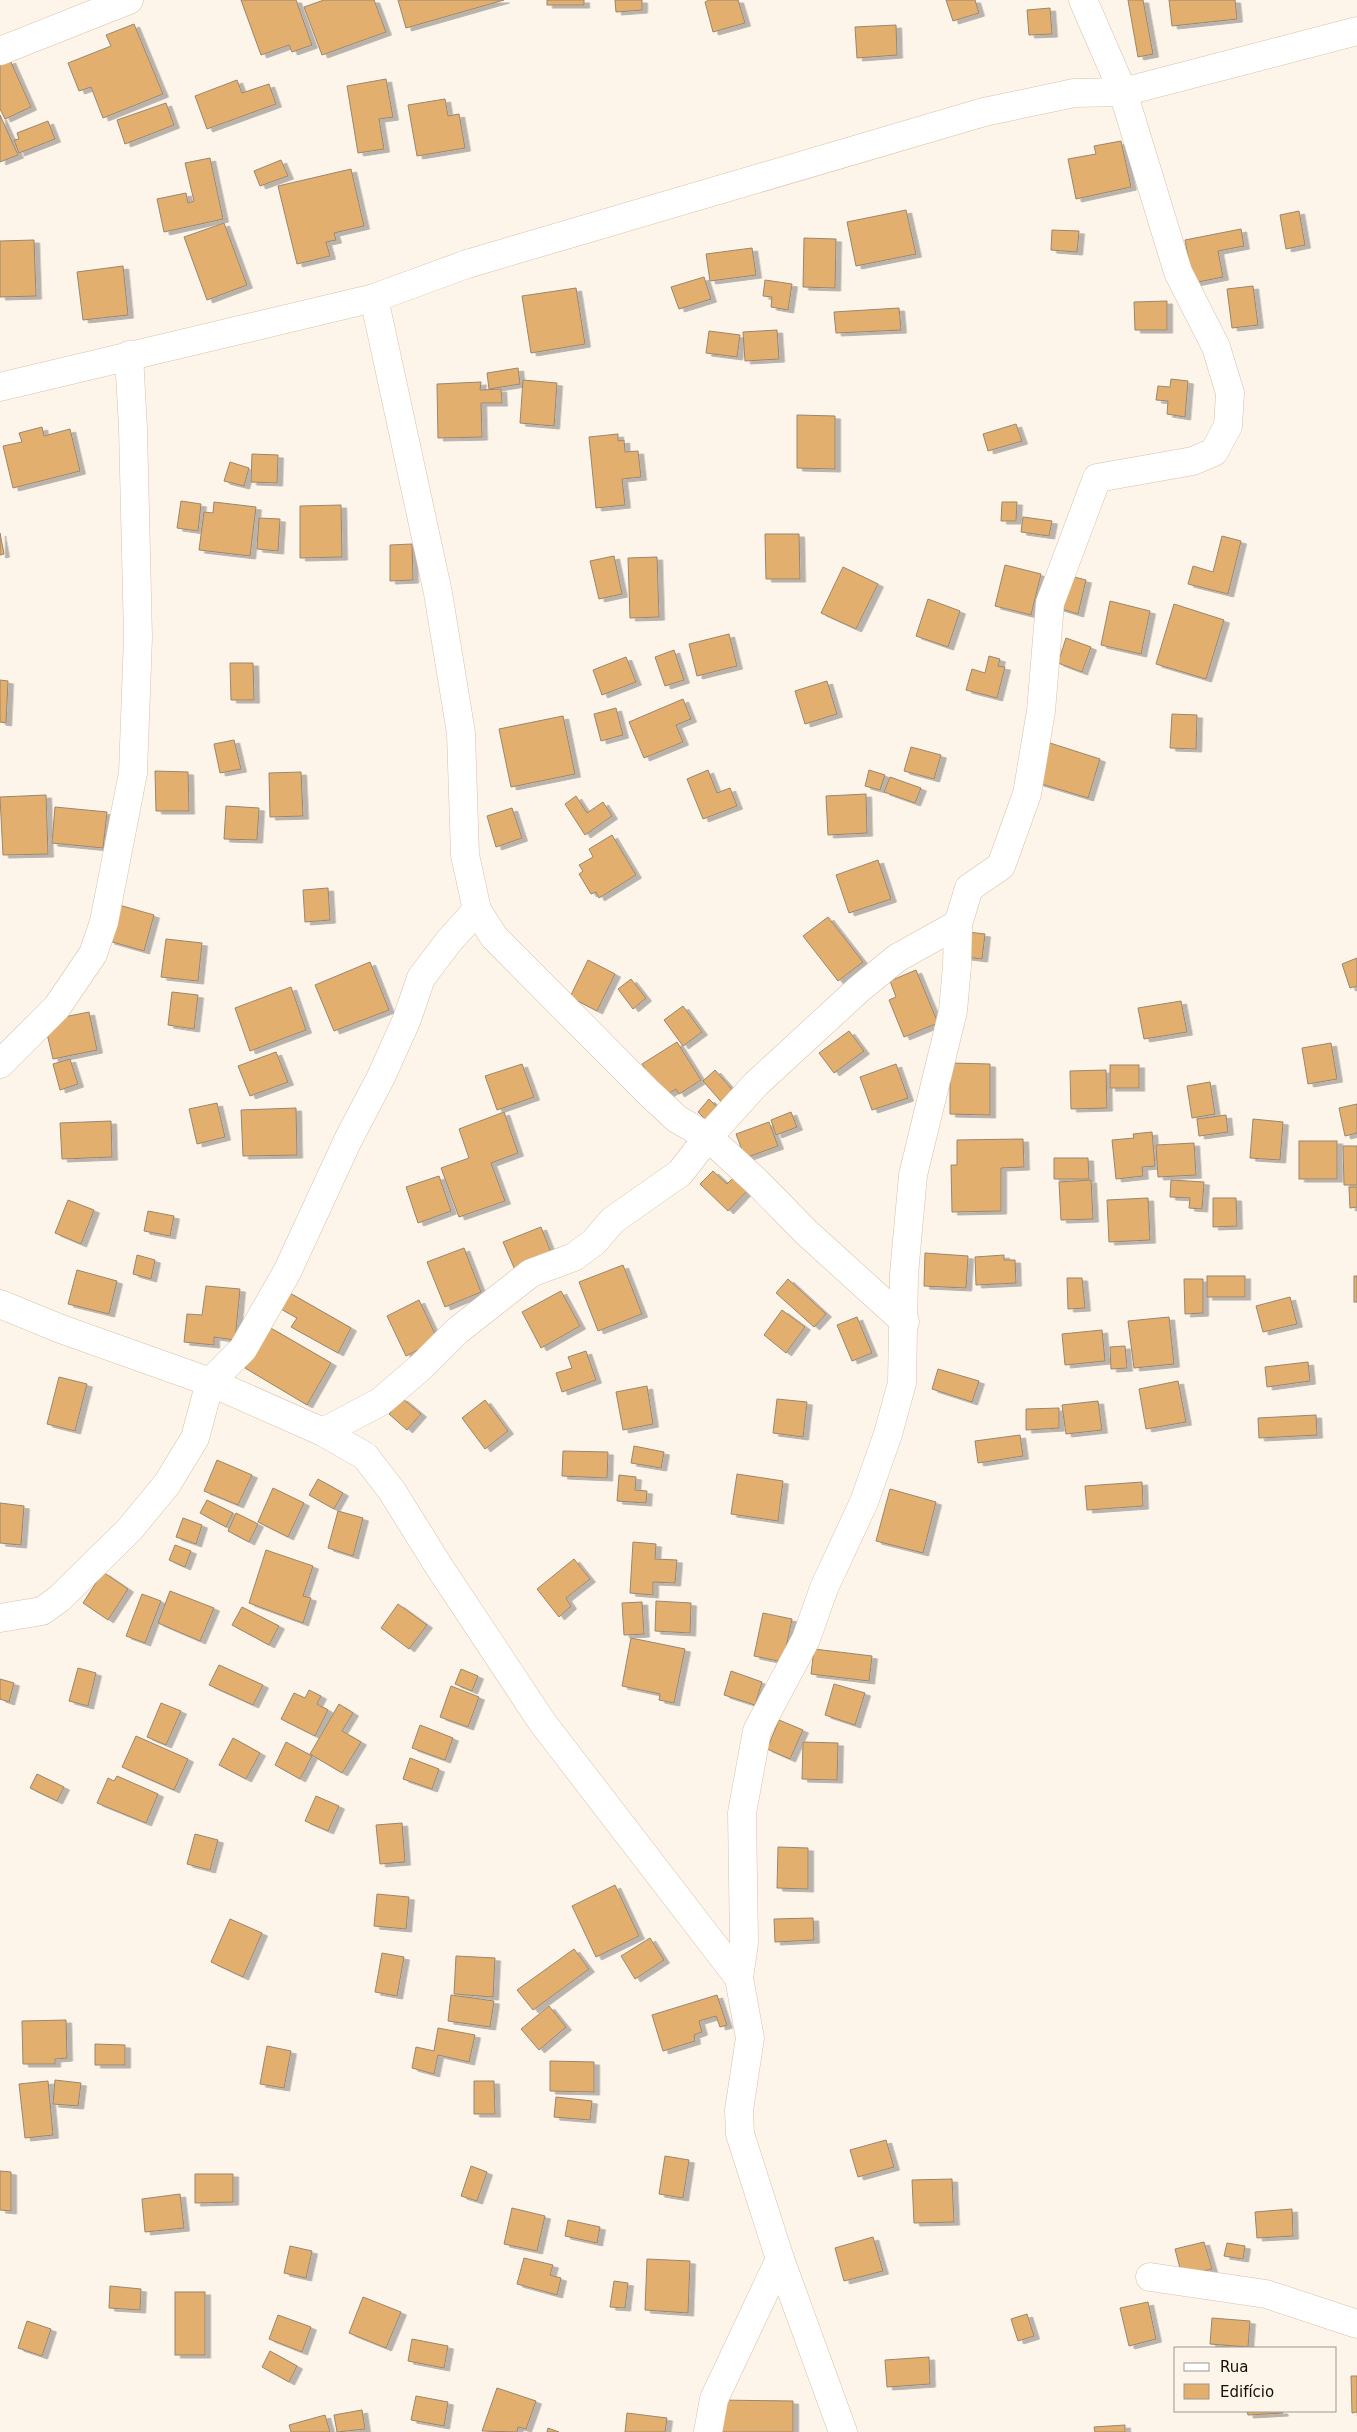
<svg xmlns="http://www.w3.org/2000/svg" width="1357" height="2432" font-family="'DejaVu Sans',sans-serif">
<style>
.building{fill:#e3af6e;stroke:#9a866e;filter:url(#shadow)}
.lines{fill:none;stroke-linecap:round;stroke-linejoin:round}
.minor-casing{stroke:#d7c1a7;stroke-width:29}
.minor{stroke:#fff;stroke-width:28}
</style>
<defs>
<filter id="shadow"><feDropShadow dx="5.5" dy="3" stdDeviation="0" flood-color="#0004"/></filter>
</defs>
<rect width="100%" height="100%" fill="#fdf4ea"/>
<g class="building">
<path d="M241,0H296L312,45L292,52L289,45L261,55Z"/>
<path d="M324,0H374L386,32L322,55L304,7Z"/>
<path d="M398,0H504L406,28Z"/>
<rect x="547" y="0" width="37" height="5"/>
<path d="M615,0H642V10L616,12Z"/>
<path d="M709,0H738L745,23L713,32L705,2Z"/>
<path d="M946,0H975L979,13L953,21Z"/>
<path d="M1128,0H1143L1153,54L1138,57Z"/>
<path d="M1169,0H1235L1237,19L1172,26Z"/>
<path d="M1050,8L1052,34L1029,35L1027,10Z"/>
<path d="M134,24L163,94L103,118L91,87L79,91L68,63L111,46L106,35Z"/>
<path d="M896,25L897,55L857,58L855,27Z"/>
<path d="M10,60L31,107L5,119L0,109V64Z"/>
<path d="M386,79L393,117L379,119L384,149L358,153L347,86Z"/>
<path d="M237,80L242,93L269,84L276,104L207,129L195,96Z"/>
<path d="M445,99L448,116L459,114L465,148L417,156L408,105Z"/>
<path d="M166,103L174,125L125,144L117,120Z"/>
<path d="M0,115L18,155L0,162Z"/>
<path d="M48,121L55,139L19,153L14,140L19,139L17,133Z"/>
<path d="M1121,141L1131,187L1076,199L1068,159L1096,154L1094,146Z"/>
<path d="M210,158L223,219L164,232L157,199L186,193L188,203L194,201L185,163Z"/>
<path d="M281,160L288,176L260,186L254,171Z"/>
<path d="M351,169L364,226L334,233L336,240L326,242L330,256L297,264L278,186Z"/>
<path d="M906,210L916,254L856,266L847,222Z"/>
<path d="M1299,211L1305,245L1286,249L1280,215Z"/>
<path d="M224,223L247,285L207,300L184,237Z"/>
<path d="M1241,229L1244,246L1218,251L1223,277L1193,283L1185,240Z"/>
<path d="M1052,230L1079,231L1077,252L1051,250Z"/>
<path d="M804,238L836,239L835,288L803,287Z"/>
<path d="M34,240L36,296L0,297V241Z"/>
<path d="M752,248L756,275L710,281L706,254Z"/>
<path d="M123,266L128,315L83,320L77,272Z"/>
<path d="M704,277L711,299L679,309L671,287Z"/>
<path d="M765,280L792,284L788,310L771,307L772,297L763,296Z"/>
<path d="M1253,286L1258,325L1232,328L1227,289Z"/>
<path d="M576,288L585,344L531,353L522,296Z"/>
<path d="M1167,301V330H1135L1134,302Z"/>
<path d="M899,308L901,330L836,333L834,312Z"/>
<path d="M777,330L779,359L745,361L743,332Z"/>
<path d="M709,331L740,335L737,357L706,353Z"/>
<path d="M518,368L520,384L489,389L487,373Z"/>
<path d="M1171,379L1188,381L1185,417L1167,414L1168,401L1156,400L1158,386L1170,387Z"/>
<path d="M523,380L557,383L554,426L520,423Z"/>
<path d="M481,382L480,390L501,389L502,403H481L482,437L438,438L437,384Z"/>
<path d="M797,415L835,416V469L797,468Z"/>
<path d="M1016,424L1022,441L988,451L983,434Z"/>
<path d="M42,427L44,436L70,429L80,471L13,488L3,446L22,442L19,433Z"/>
<path d="M618,434V441L624,440L625,452L638,451L641,477L622,479L625,505L596,508L589,437Z"/>
<path d="M252,454L278,455L277,483L251,482Z"/>
<path d="M230,462L249,468L244,486L224,481Z"/>
<path d="M181,501L201,504L198,531L177,528Z"/>
<path d="M214,502L256,507L250,556L199,550L204,512L213,513Z"/>
<path d="M1002,502H1017L1016,521H1001Z"/>
<path d="M341,505L342,557L300,558V506Z"/>
<path d="M1023,517L1052,521L1049,536L1021,532Z"/>
<path d="M259,518L280,519L278,551L257,549Z"/>
<path d="M0,533L4,554L0,555Z"/>
<path d="M765,534H799L800,579H766Z"/>
<path d="M1222,536L1241,541L1228,594L1188,584L1193,566L1213,572Z"/>
<path d="M412,544L413,580L390,581V545Z"/>
<path d="M614,556L622,594L599,599L590,561Z"/>
<path d="M657,557L659,617L630,618L628,558Z"/>
<path d="M1005,565L1041,574L1031,615L995,606Z"/>
<path d="M843,567L878,584L856,629L821,613Z"/>
<path d="M1066,575L1086,580L1078,614L1058,608Z"/>
<path d="M928,599L960,611L948,647L916,636Z"/>
<path d="M1110,601L1150,611L1141,654L1101,645Z"/>
<path d="M1174,604L1224,620L1206,679L1156,664Z"/>
<path d="M729,634L737,666L697,676L689,644Z"/>
<path d="M1066,638L1091,647L1082,672L1058,663Z"/>
<path d="M674,650L684,680L665,686L655,657Z"/>
<path d="M989,656L1000,659L998,666L1005,667L997,698L966,690L972,669L985,673Z"/>
<path d="M626,657L636,682L602,695L593,670Z"/>
<path d="M230,663H253L254,700H231Z"/>
<path d="M0,680L8,681L6,723L0,722Z"/>
<path d="M827,681L837,714L805,724L795,691Z"/>
<path d="M683,699L691,719L676,725L683,742L644,758L629,722Z"/>
<path d="M616,708L623,735L601,741L594,714Z"/>
<path d="M1172,714L1197,715L1196,749L1170,748Z"/>
<path d="M563,716L575,774L511,787L499,729Z"/>
<path d="M234,740L241,769L220,773L214,744Z"/>
<path d="M1050,743L1100,759L1088,798L1038,783Z"/>
<path d="M911,747L941,755L934,779L904,771Z"/>
<path d="M708,770L717,793L730,788L737,806L703,819L687,779Z"/>
<path d="M869,770L885,775L880,790L865,786Z"/>
<path d="M155,771L188,772L189,811H156Z"/>
<path d="M301,772L303,816L270,817L269,773Z"/>
<path d="M890,777L921,788L915,803L884,792Z"/>
<path d="M866,794L867,833L828,835L826,796Z"/>
<path d="M46,795L48,854L3,855L0,797Z"/>
<path d="M576,796L587,813L603,802L612,816L585,835L565,804Z"/>
<path d="M226,806L259,808L257,840L224,839Z"/>
<path d="M55,807L107,812L103,848L52,843Z"/>
<path d="M512,808L522,838L496,847L487,816Z"/>
<path d="M612,835L636,875L599,898L596,892L591,894L579,874L583,871L579,865L593,857L589,849Z"/>
<path d="M878,860L891,899L849,913L836,875Z"/>
<path d="M328,888L330,920L305,922L303,890Z"/>
<path d="M119,905L154,915L144,951L109,941Z"/>
<path d="M828,917L863,962L838,981L803,936Z"/>
<path d="M968,932L985,934L982,959L966,957Z"/>
<path d="M166,939L202,943L198,981L161,977Z"/>
<path d="M1357,958V986L1350,988L1342,964Z"/>
<path d="M588,960L615,974L597,1011L570,997Z"/>
<path d="M370,962L389,1010L334,1031L315,985Z"/>
<path d="M916,970L938,1023L904,1037L889,1000L896,997L890,981Z"/>
<path d="M631,979L646,998L633,1009L618,989Z"/>
<path d="M291,987L306,1030L250,1051L235,1008Z"/>
<path d="M172,992L198,995L194,1029L168,1025Z"/>
<path d="M1181,1001L1187,1032L1144,1039L1138,1008Z"/>
<path d="M683,1006L702,1032L683,1046L664,1020Z"/>
<path d="M89,1012L97,1050L53,1059L44,1021Z"/>
<path d="M849,1031L864,1051L834,1073L819,1053Z"/>
<path d="M677,1042L701,1080L679,1094L676,1089L663,1097L642,1064Z"/>
<path d="M1331,1043L1337,1079L1308,1084L1302,1048Z"/>
<path d="M276,1052L288,1082L250,1096L238,1066Z"/>
<path d="M70,1059L78,1084L60,1090L53,1064Z"/>
<path d="M950,1063L990,1064V1115L950,1114Z"/>
<path d="M522,1064L534,1097L497,1110L485,1076Z"/>
<path d="M896,1064L908,1098L872,1110L860,1077Z"/>
<rect x="1110" y="1065" width="29" height="23"/>
<path d="M715,1070L736,1094L724,1105L703,1081Z"/>
<path d="M1106,1070L1107,1108L1071,1109L1070,1071Z"/>
<path d="M1210,1082L1215,1114L1192,1118L1187,1086Z"/>
<path d="M709,1099L722,1112L710,1124L698,1112Z"/>
<path d="M217,1103L225,1137L197,1144L189,1109Z"/>
<path d="M1357,1104V1133L1345,1136L1339,1108Z"/>
<path d="M296,1108L297,1155L243,1156L241,1110Z"/>
<path d="M504,1112L518,1153L491,1163L505,1201L459,1217L441,1168L469,1158L459,1129Z"/>
<path d="M791,1112L797,1127L776,1135L771,1120Z"/>
<path d="M1226,1115L1228,1132L1199,1136L1197,1119Z"/>
<path d="M1253,1119L1283,1122L1280,1160L1250,1158Z"/>
<path d="M111,1121L112,1157L62,1159L60,1123Z"/>
<path d="M769,1122L778,1146L745,1158L736,1134Z"/>
<path d="M1152,1132L1155,1166L1142,1167L1143,1176L1116,1179L1112,1140L1134,1138L1133,1134Z"/>
<path d="M1023,1139L1024,1167L1001,1168V1211L952,1212L951,1165H957V1140Z"/>
<rect x="1299" y="1141" width="38" height="38"/>
<path d="M1194,1143L1196,1175L1158,1177L1156,1145Z"/>
<path d="M1343,1146H1357V1185H1344Z"/>
<path d="M1054,1158H1088L1089,1179H1054Z"/>
<path d="M713,1171L727,1184L734,1177L748,1190L728,1211L700,1184Z"/>
<path d="M439,1176L451,1211L418,1223L406,1187Z"/>
<path d="M1091,1180L1093,1219L1061,1220L1059,1182Z"/>
<path d="M1171,1180L1204,1182L1202,1209L1189,1208L1190,1198L1170,1197Z"/>
<path d="M1349,1187H1357V1207L1350,1208Z"/>
<path d="M1148,1198L1150,1240L1109,1242L1107,1200Z"/>
<path d="M1213,1198H1236L1237,1226L1213,1227Z"/>
<path d="M68,1200L94,1210L81,1244L55,1233Z"/>
<path d="M148,1211L174,1216L170,1236L144,1231Z"/>
<path d="M541,1227L552,1255L515,1270L503,1242Z"/>
<path d="M464,1248L481,1292L445,1307L427,1262Z"/>
<path d="M925,1253L968,1256L966,1288L924,1286Z"/>
<path d="M137,1255L155,1260L151,1279L133,1274Z"/>
<path d="M1004,1255V1260H1015L1016,1283L976,1285L975,1257Z"/>
<path d="M623,1265L642,1314L598,1331L579,1282Z"/>
<path d="M77,1270L117,1281L109,1314L68,1304Z"/>
<rect x="1207" y="1276" width="38" height="21"/>
<rect x="1354" y="1276" width="3" height="26"/>
<path d="M1067,1278H1082L1085,1308L1068,1309Z"/>
<path d="M788,1279L826,1314L814,1327L776,1293Z"/>
<path d="M1184,1279H1203V1313L1185,1314Z"/>
<path d="M206,1286L240,1289L235,1340L214,1337V1345L184,1342L187,1314L202,1315Z"/>
<path d="M561,1291L580,1326L541,1348L522,1312Z"/>
<path d="M288,1292L351,1328L338,1353L291,1327L297,1318L279,1308Z"/>
<path d="M1290,1297L1297,1324L1263,1332L1256,1306Z"/>
<path d="M419,1300L438,1340L406,1356L387,1316Z"/>
<path d="M782,1310L805,1327L786,1353L764,1335Z"/>
<path d="M857,1317L872,1353L852,1361L837,1325Z"/>
<path d="M1169,1317L1174,1364L1134,1368L1128,1321Z"/>
<path d="M269,1327L331,1363L307,1405L245,1368Z"/>
<path d="M1102,1330L1105,1361L1065,1365L1062,1334Z"/>
<path d="M1125,1346L1127,1368L1111,1369L1110,1347Z"/>
<path d="M586,1351L596,1380L562,1392L556,1373L572,1368L568,1357Z"/>
<path d="M1308,1362L1310,1381L1267,1387L1265,1367Z"/>
<path d="M938,1369L979,1381L972,1402L932,1389Z"/>
<path d="M59,1377L87,1384L75,1431L47,1424Z"/>
<path d="M1178,1381L1186,1422L1146,1429L1139,1389Z"/>
<path d="M647,1386L653,1424L623,1430L616,1392Z"/>
<path d="M402,1398L421,1414L407,1430L389,1414Z"/>
<path d="M777,1399L807,1402L803,1437L773,1433Z"/>
<path d="M485,1400L508,1431L485,1449L462,1418Z"/>
<path d="M1098,1401L1102,1430L1066,1434L1062,1405Z"/>
<path d="M1059,1408V1428L1026,1430V1409Z"/>
<path d="M1316,1415L1317,1435L1259,1438L1258,1418Z"/>
<path d="M1020,1435L1023,1456L978,1463L975,1441Z"/>
<path d="M634,1446L664,1452L661,1468L631,1463Z"/>
<path d="M563,1451L608,1452L607,1478L562,1476Z"/>
<path d="M217,1460L252,1475L238,1505L204,1491Z"/>
<path d="M737,1474L783,1481L778,1521L731,1514Z"/>
<path d="M619,1475L636,1477L635,1490L647,1491L646,1503L617,1501Z"/>
<path d="M318,1479L343,1493L334,1509L309,1495Z"/>
<path d="M1142,1482L1143,1506L1087,1510L1085,1486Z"/>
<path d="M273,1488L304,1503L288,1537L258,1522Z"/>
<path d="M890,1489L936,1502L923,1553L876,1541Z"/>
<path d="M207,1500L233,1513L226,1527L200,1513Z"/>
<path d="M0,1503L24,1506L21,1545L0,1543Z"/>
<path d="M338,1511L363,1518L353,1556L328,1548Z"/>
<path d="M236,1513L258,1524L249,1542L228,1531Z"/>
<path d="M183,1518L202,1525L196,1544L176,1537Z"/>
<path d="M633,1542L656,1544L655,1559L677,1560L675,1583L653,1582V1595L630,1593Z"/>
<path d="M175,1545L191,1551L185,1567L169,1560Z"/>
<path d="M266,1550L313,1566L303,1596L311,1598L303,1623L249,1603Z"/>
<path d="M574,1559L590,1579L566,1598L571,1606L559,1617L537,1589Z"/>
<path d="M103,1572L128,1589L108,1620L83,1603Z"/>
<path d="M170,1591L214,1608L200,1641L158,1623Z"/>
<path d="M142,1594L161,1601L145,1643L126,1636Z"/>
<path d="M656,1601L691,1603L690,1633L655,1631Z"/>
<path d="M642,1602L644,1634L624,1635L622,1603Z"/>
<path d="M398,1604L427,1625L409,1649L381,1628Z"/>
<path d="M242,1607L279,1626L269,1645L232,1625Z"/>
<path d="M763,1613L792,1619L783,1662L754,1656Z"/>
<path d="M631,1638L685,1649L674,1703L659,1700L660,1694L622,1686Z"/>
<path d="M814,1649L872,1656L869,1681L811,1674Z"/>
<path d="M219,1665L263,1685L253,1705L209,1685Z"/>
<path d="M78,1668L96,1673L88,1706L69,1701Z"/>
<path d="M461,1669L478,1676L472,1691L455,1684Z"/>
<path d="M731,1671L762,1682L755,1705L724,1695Z"/>
<path d="M0,1679L14,1683L9,1702L0,1699Z"/>
<path d="M834,1684L865,1693L855,1725L825,1715Z"/>
<path d="M451,1686L479,1697L468,1727L440,1717Z"/>
<path d="M309,1690L321,1696L317,1704L328,1710L315,1736L281,1719L294,1693L305,1698Z"/>
<path d="M161,1703L181,1711L166,1745L147,1737Z"/>
<path d="M339,1704L353,1713L342,1731L361,1742L342,1773L310,1754Z"/>
<path d="M779,1720L803,1730L790,1759L767,1749Z"/>
<path d="M420,1725L453,1738L445,1760L412,1748Z"/>
<path d="M136,1736L188,1759L174,1790L122,1767Z"/>
<path d="M233,1738L260,1753L246,1779L219,1765Z"/>
<path d="M286,1742L312,1756L300,1779L275,1765Z"/>
<path d="M803,1742L838,1743L837,1780L802,1779Z"/>
<path d="M410,1758L439,1769L432,1789L403,1779Z"/>
<path d="M37,1774L64,1787L57,1801L30,1788Z"/>
<path d="M117,1776L158,1794L146,1823L97,1803L108,1778L114,1781Z"/>
<path d="M316,1796L339,1806L328,1831L305,1821Z"/>
<path d="M402,1823L405,1862L380,1864L376,1825Z"/>
<path d="M195,1834L218,1840L210,1870L187,1864Z"/>
<path d="M778,1847L808,1848V1889L777,1888Z"/>
<path d="M615,1885L639,1936L596,1957L572,1906Z"/>
<path d="M377,1894L409,1897L406,1929L374,1926Z"/>
<path d="M813,1918L814,1940L775,1942L774,1919Z"/>
<path d="M230,1919L262,1933L243,1977L211,1962Z"/>
<path d="M650,1938L664,1960L635,1979L621,1956Z"/>
<path d="M574,1949L589,1969L533,2010L517,1990Z"/>
<path d="M382,1953L404,1957L397,1996L375,1992Z"/>
<path d="M456,1956L495,1958L493,1997L454,1994Z"/>
<path d="M451,1995L494,2001L490,2027L448,2021Z"/>
<path d="M717,1995L727,2025L720,2027L716,2016L699,2021L702,2032L694,2035L695,2041L663,2051L652,2015Z"/>
<path d="M549,2006L566,2027L539,2050L521,2029Z"/>
<path d="M66,2020L67,2058L55,2059V2064H23L22,2021Z"/>
<path d="M438,2028L475,2035L469,2062L438,2055L434,2074L412,2068L416,2047L434,2051Z"/>
<path d="M95,2044L125,2045V2065H95Z"/>
<path d="M267,2046L291,2051L284,2088L260,2084Z"/>
<path d="M550,2061L594,2062V2092L550,2091Z"/>
<path d="M55,2080L81,2083L78,2106L53,2104Z"/>
<path d="M48,2081L53,2135L25,2138L19,2084Z"/>
<path d="M474,2081H494L495,2114H474Z"/>
<path d="M556,2097L592,2101L590,2120L554,2117Z"/>
<path d="M886,2140L894,2167L858,2177L850,2150Z"/>
<path d="M665,2156L689,2160L683,2198L659,2194Z"/>
<path d="M471,2166L487,2172L477,2201L461,2196Z"/>
<path d="M0,2171L11,2172V2211L0,2210Z"/>
<path d="M195,2174H233V2202L195,2203Z"/>
<path d="M952,2179L954,2222L914,2223L912,2180Z"/>
<path d="M180,2194L184,2228L145,2232L142,2199Z"/>
<path d="M512,2208L545,2216L537,2251L504,2244Z"/>
<path d="M1292,2209L1293,2236L1257,2238L1255,2212Z"/>
<path d="M568,2220L600,2227L597,2243L565,2236Z"/>
<path d="M873,2237L883,2271L844,2281L835,2248Z"/>
<path d="M1204,2242L1212,2269L1182,2276L1175,2249Z"/>
<path d="M1227,2243L1245,2246L1243,2259L1224,2256Z"/>
<path d="M290,2246L312,2251L306,2278L284,2273Z"/>
<path d="M524,2258L553,2265L550,2275L561,2278L557,2295L517,2284Z"/>
<path d="M647,2259L690,2261L688,2313L645,2310Z"/>
<path d="M614,2281L628,2283L625,2308L610,2307Z"/>
<path d="M110,2286L141,2289L140,2310L109,2308Z"/>
<rect x="175" y="2292" width="30" height="63"/>
<path d="M363,2297L401,2312L386,2348L349,2333Z"/>
<path d="M1148,2302L1156,2339L1129,2346L1120,2308Z"/>
<path d="M1027,2314L1034,2336L1018,2341L1011,2319Z"/>
<path d="M278,2315L311,2327L302,2352L269,2339Z"/>
<path d="M1212,2318L1250,2321L1248,2347L1210,2344Z"/>
<path d="M27,2321L51,2329L42,2356L18,2348Z"/>
<path d="M412,2339L448,2346L444,2368L408,2361Z"/>
<path d="M270,2351L297,2366L289,2382L262,2367Z"/>
<path d="M929,2357L930,2384L887,2387L885,2360Z"/>
<path d="M1351,2376H1357V2412L1352,2413Z"/>
<path d="M497,2388L536,2401L526,2429L518,2427L517,2432L482,2431Z"/>
<path d="M416,2396L448,2402L444,2426L411,2420Z"/>
<path d="M715,2400L793,2401V2432H715Z"/>
<path d="M362,2410L365,2429L337,2432L334,2415Z"/>
<path d="M1247,2411H1282L1283,2413L1248,2415Z"/>
<path d="M627,2413L667,2418L665,2432H625Z"/>
<path d="M325,2415L330,2432H291L289,2425Z"/>
<path d="M1125,2425V2432H1095L1094,2427Z"/>
<path d="M548,2428L559,2432H547Z"/>
</g>
<g class="lines">
<g class="minor-casing">
<g id="minor">
<path d="M0,51L129,0"/>
<path d="M0,387L374,298L467,264L984,112L1074,93L1123,92L1357,31"/>
<path d="M477,910L494,937L649,1093L677,1119L708,1137L757,1182L806,1232L905,1322"/>
<path d="M0,1064L57,1007L93,954L104,922L133,773L138,637L133,428L129,355"/>
<path d="M0,1304L61,1329L210,1382L323,1432L365,1456L392,1491L438,1565L542,1722L739,1978L750,2038L739,2110L740,2134L780,2259L843,2432"/>
<path d="M323,1432L380,1402L422,1366L457,1331L531,1273L574,1257L594,1242L613,1220L680,1173L708,1137L756,1084L858,990L897,958L958,924"/>
<path d="M0,1618L42,1611L60,1598L130,1529L167,1484L195,1438L210,1382L243,1349L287,1272L348,1140L381,1077L407,1019L421,978L449,941L477,910L465,855L461,733L438,593L374,298"/>
<path d="M739,1978L744,1943L742,1813L757,1731L806,1639L824,1588L864,1502L888,1434L902,1383L904,1274L913,1175L953,1011L957,966L958,924L969,888L1001,866L1027,794L1041,711L1050,603L1097,478L1193,461L1214,452L1228,426L1230,393L1216,347L1178,272L1123,92L1083,0"/>
<path d="M1150,2277L1266,2294L1357,2324"/>
<path d="M708,2432L714,2399L780,2259"/>
</g>
</g>
<use href="#minor" class="minor"/>
</g>
<rect x="1174" y="2347" width="162" height="65" fill="#fdf4ea" stroke="#9f978e"/>
<rect x="1184" y="2363" width="25" height="8" fill="#ffffff" stroke="#9f978e"/>
<text x="1220" y="2372" font-size="15" fill="#130c04">Rua</text>
<rect x="1184" y="2384" width="25" height="15" fill="#e3af6e" stroke="#9f978e"/>
<text x="1220" y="2397" font-size="15" fill="#130c04">Edifício</text>
</svg>
